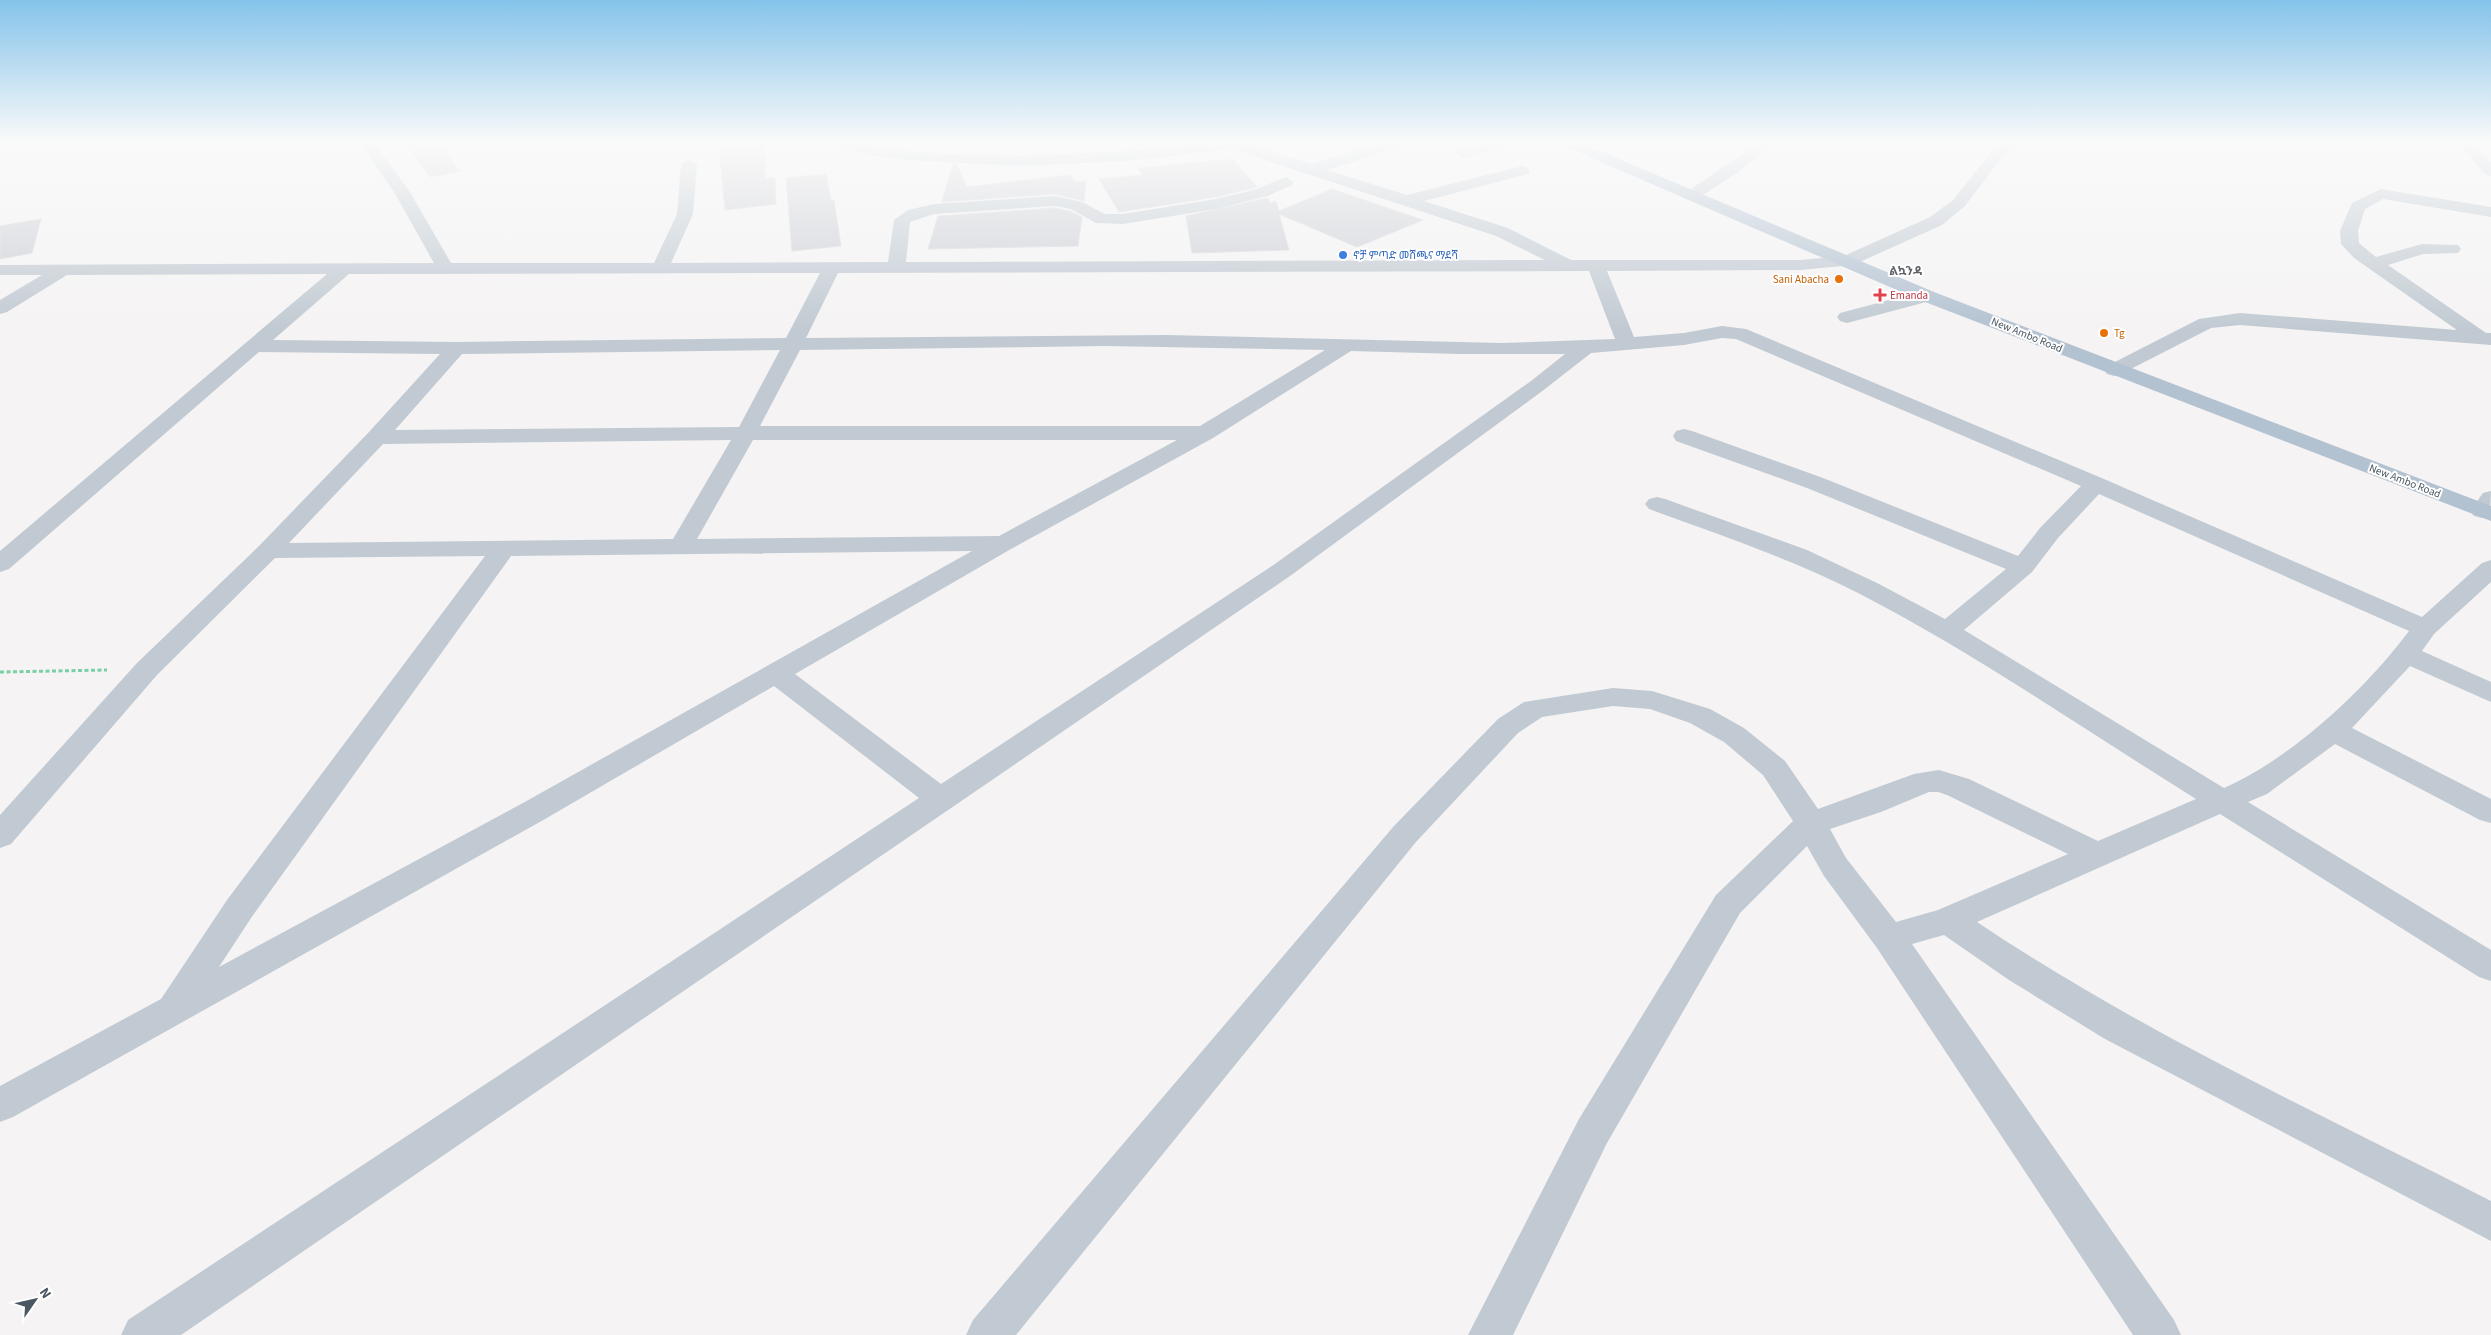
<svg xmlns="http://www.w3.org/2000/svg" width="2491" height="1335" font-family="'Source Sans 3','Noto Sans Ethiopic',sans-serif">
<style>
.building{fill:#cdcfd5;stroke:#d7d9de}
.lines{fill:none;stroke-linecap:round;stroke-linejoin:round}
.path{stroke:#7ad0a6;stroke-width:3;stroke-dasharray:4 2.5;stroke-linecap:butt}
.minor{fill:#c1cad2;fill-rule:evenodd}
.major{fill:#b3c2d1;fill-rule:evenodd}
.shop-dot{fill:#3f7fe0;stroke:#fff;stroke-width:2}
.food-dot{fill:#e8710a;stroke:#fff;stroke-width:2}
.health-dot{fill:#e0444e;stroke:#fff;stroke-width:2}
.labels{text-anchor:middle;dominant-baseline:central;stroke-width:4;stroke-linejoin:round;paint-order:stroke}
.far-shop-label{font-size:11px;fill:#366cbe;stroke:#fff;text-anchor:start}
.far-food-label{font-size:11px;fill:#c56008;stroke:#fff;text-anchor:end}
.far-health-label{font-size:11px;fill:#be3a42;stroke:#fff;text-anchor:start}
.far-street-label{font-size:11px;fill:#4a5661;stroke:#fff}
.far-neighbourhood-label{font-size:12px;font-weight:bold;fill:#5f6368;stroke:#fff}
</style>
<rect width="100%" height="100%" fill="#f5f3f3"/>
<g class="building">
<path d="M405,143H437L460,171L430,177Z"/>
<path d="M765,143V179L775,178L776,204L725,210L719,147Z"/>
<path d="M1233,159L1257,187L1216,197L1119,212L1099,179L1142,175L1138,168Z"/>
<path d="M953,164L957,165L967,187L1071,175L1075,182L1086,181L1084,201L1055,194L942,202Z"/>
<path d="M826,174L831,200H834L841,246L792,251L786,178Z"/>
<path d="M1332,189L1423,220L1357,247L1279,214L1289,250L1192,253L1186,216L1267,198L1271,203L1276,201L1279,211Z"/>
<path d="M1055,208L1070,211L1082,217L1078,246L928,249L938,216Z"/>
<path d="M41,219L32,253L0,259V226Z"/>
</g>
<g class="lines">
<path class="path" d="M0,672L107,670"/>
<g class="minor">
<path d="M360,143H374L410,192L451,263H654L677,214L681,164L689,159L697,164L693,214L671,263L888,262L894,220L908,210L934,204L1055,196L1082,202L1105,214H1123L1216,199L1257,189L1286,177L1294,182L1292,185L1268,196L1216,209L1123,224L1096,223L1071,209L1055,206L934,214L910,222L906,262L1545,260L1496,236L1232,149L1127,161L1020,166L908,160L869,155L838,146L836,143H858L895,150L948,154L1020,156L1127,151L1207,143H1245L1311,164L1383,143H1405L1403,146L1327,170L1407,195L1522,166L1528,168L1530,171L1528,174L1424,201L1508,228L1571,260H1800L1844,256L1930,217L1953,200L1993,150L2001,143H2017L2003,156L1965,206L1942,225L1853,265L1800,270L1607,271L1634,337L1684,333L1722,326L1746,329L2104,479L2422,617L2482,563L2491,560V582L2434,634L2422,651L2491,682V702L2410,666L2352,728L2491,799V823L2480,820L2335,744L2267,794L2248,802L2491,950V981L2479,977L2220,814L1977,922C2139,1031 2317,1112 2491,1201V1241L2105,1039L2009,980L1944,935L1912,944L2174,1320L2181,1335H2133L1877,948L1824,876L1807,846L1740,913L1607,1143L1513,1335H1468L1579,1119L1716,895L1793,821L1763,775L1724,742L1690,723L1650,709L1613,706L1542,717L1518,733L1416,842L1016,1335H966L973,1320L1394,826L1498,719L1524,702L1613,688L1652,691L1710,709L1744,728L1785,761L1818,809L1914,774L1939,770L1969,779L2098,841L2196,799C2085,730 1976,654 1860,594C1792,559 1720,535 1649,509L1645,504L1649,499L1657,497L1665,499L1807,550L1877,583L1945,619L2006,569L1807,488L1676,441L1673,436L1676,431L1684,429L1692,431L1823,478L2018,556L2040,528L2081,486L1736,339L1722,338L1684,345L1591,353L1545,389L1290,576L181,1335H121L128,1320L919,798L774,686L545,819L13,1117L0,1122V1086L161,999L227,900L485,556L275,558L157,675L11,844L0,848V815L137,663L259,546L369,432L440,354L259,352L9,569L0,572V551L327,274L67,275L7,312L0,314V300L42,275H0V265L434,263L394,192ZM1589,271L1615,339L1502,343L1167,335L806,338L838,273ZM820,273L786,338L456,342L273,340L349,274ZM1105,346L1325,350L1200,426H760L800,350ZM780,350L739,427L395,430L462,354ZM1351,351L1460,354H1565L1531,381L1272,566L941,784L795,674L1011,549L1213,438ZM731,440L673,539L289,543L383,444ZM753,440H1177L999,536L697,539ZM2099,494L2409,631C2365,690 2292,758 2224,788L1964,630L2032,572L2058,538ZM972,551L523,803L219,967L251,918L511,556ZM1929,792H1938L1947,795L2068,854L1938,910L1896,922L1846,858L1830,829L1881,812Z"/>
<path d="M1484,143H1507L1505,146L1464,158L1456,153L1459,150Z"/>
<path d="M1759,143H1775L1741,170L1697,199H1685L1683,196L1685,193Z"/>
<path d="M2458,143H2473L2491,162V176L2485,174Z"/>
<path d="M2381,189L2491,207V217L2383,199L2365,209L2358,231L2359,243L2376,257L2422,244L2458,245L2461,249L2458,253L2423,254L2388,265L2486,333H2491V345L2240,325L2211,328L2121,374L2114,376L2107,374L2104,370L2107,366L2199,319L2240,313L2457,330L2354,258L2341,244L2340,231L2352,203Z"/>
<path d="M1927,290L1934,292L1936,296L1934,300L1847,323L1840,321L1837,317L1840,313Z"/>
<path d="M2491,491L2490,516L2482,518L2474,516L2470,511L2483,493Z"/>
</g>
<path class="major" d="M1562,143H1581L1934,292L2491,506V521L1920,300L1564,146Z"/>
</g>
<linearGradient id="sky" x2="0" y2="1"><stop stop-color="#85c3ea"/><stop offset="0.43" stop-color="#fafafa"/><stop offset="1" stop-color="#fafafa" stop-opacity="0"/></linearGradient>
<rect width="2491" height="330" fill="url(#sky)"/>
<circle class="shop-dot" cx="1343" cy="255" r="5"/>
<g class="food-dot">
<circle cx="1839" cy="279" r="5"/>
<circle cx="2104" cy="333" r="5"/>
</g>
<path class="health-dot" d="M1877.5 287.5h5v5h5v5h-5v5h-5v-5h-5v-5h5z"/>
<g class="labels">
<g class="far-shop-label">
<text x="1353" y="255">ኖቻ ምጣድ መሸጫና ማደሻ</text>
</g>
<g class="far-food-label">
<text x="1829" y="279">Sani Abacha</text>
<text x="2114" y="333" text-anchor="start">Tg</text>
</g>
<g class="far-health-label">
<text x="1890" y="295">Emanda</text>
</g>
<g class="far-street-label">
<text transform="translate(2027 335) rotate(22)">New Ambo Road</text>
<text transform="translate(2405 481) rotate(21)">New Ambo Road</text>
</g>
<g class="far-neighbourhood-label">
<text x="1906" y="271">ልኳንዳ</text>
</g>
</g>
<g transform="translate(35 1300) rotate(56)" stroke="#ffffff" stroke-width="4" paint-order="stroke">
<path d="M0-4L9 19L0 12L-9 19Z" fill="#4a5661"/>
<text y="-8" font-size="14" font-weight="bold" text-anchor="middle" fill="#4a5661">N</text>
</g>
</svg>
